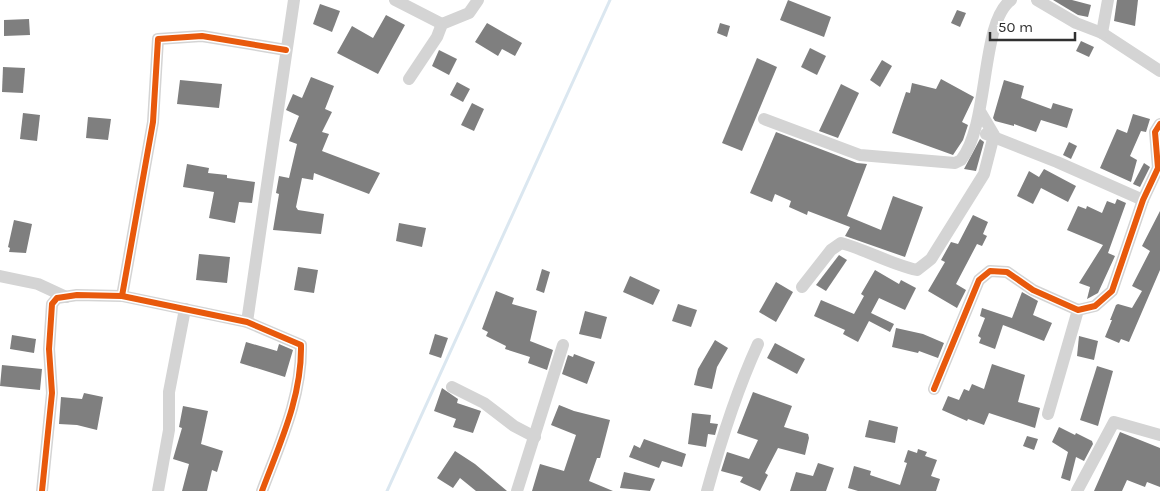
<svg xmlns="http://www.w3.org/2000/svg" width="1160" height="491" font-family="Karla,sans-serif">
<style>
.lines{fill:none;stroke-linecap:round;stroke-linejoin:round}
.stream{stroke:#dbe7f0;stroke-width:3}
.building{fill:#7f7f7f}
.street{stroke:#d4d4d4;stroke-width:12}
.cycleway-casing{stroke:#fff;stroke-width:9}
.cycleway{stroke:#e8590c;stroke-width:6}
</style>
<rect width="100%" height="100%" fill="#fff"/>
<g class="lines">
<path class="stream" d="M387,491L610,0"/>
</g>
<g class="building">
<path d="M788,0L831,17L824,37L780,20Z"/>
<path d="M1053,0H1072L1091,5L1088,17L1078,15Z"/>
<path d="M1117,0H1138L1135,26L1114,21Z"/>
<path d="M320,4L340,11L332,32L313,24Z"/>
<path d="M957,10L966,13L960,27L951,23Z"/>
<path d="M386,15L405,25L378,74L337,53L352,26L373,38Z"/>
<path d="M29,19L30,35L4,36V20Z"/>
<path d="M487,23L522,43L515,56L502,49L498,56L475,42Z"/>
<path d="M720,23L730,26L727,37L717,33Z"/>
<path d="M1081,41L1094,47L1089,57L1076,51Z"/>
<path d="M810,48L826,56L817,75L801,67Z"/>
<path d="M439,50L457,59L449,75L432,66Z"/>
<path d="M757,58L777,67L742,151L722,143Z"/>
<path d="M882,60L892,66L880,87L870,80Z"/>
<path d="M3,67L25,68L23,93L2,92Z"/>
<path d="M311,77L334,86L325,109L332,112L322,132L329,134L322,151L380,173L369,194L314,173L313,180L302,178L296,207L298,210L324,214L321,234L273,230L279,194L276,193L279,176L289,178L297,144L289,141L299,116L286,110L293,94L302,98Z"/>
<path d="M941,79L974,97L962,122L968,125L963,140L953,155L892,133L906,92L910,93L912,83L936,89Z"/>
<path d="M180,80L222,84L219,108L177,104Z"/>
<path d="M1004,80L1024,86L1021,98L1051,109L1053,103L1073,109L1067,128L1041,120L1036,132L1014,124V126L995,121L993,118Z"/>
<path d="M457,82L470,89L463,102L450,95Z"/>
<path d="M841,84L859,93L838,138L819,131Z"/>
<path d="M472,103L484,109L474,131L461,125Z"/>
<path d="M23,113L40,115L37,141L20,139Z"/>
<path d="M1133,114L1150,119L1146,132L1141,131L1130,156L1137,160L1131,182L1100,168L1117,129L1127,133Z"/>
<path d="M88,117L111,119L108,140L86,138Z"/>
<path d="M776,132L857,163L867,164L847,216L881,230L893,196L923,207L905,257L845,236L850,227L808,211L807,215L789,207L791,201L775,194L772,202L750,193Z"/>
<path d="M980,139L984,142L976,171L964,169Z"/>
<path d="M1069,142L1077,146L1071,159L1063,155Z"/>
<path d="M1144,163L1150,167L1140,187L1133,184Z"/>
<path d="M187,164L209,168L208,173L227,175V178L255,182L252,203L239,202L235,223L209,218L214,192L183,187Z"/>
<path d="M1044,169L1076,186L1068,202L1041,188L1033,204L1017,196L1029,171L1039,177Z"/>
<path d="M1117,199L1126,203L1108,253L1115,256L1098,293L1087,299L1090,287L1079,283L1103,245L1067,230L1078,206L1086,209L1087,206L1102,213L1107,201L1115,204Z"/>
<path d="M1160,211V270L1129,342L1121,339L1119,343L1105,337L1112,320H1110L1116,305L1118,304L1132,308L1142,291L1132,286L1150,251L1142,246Z"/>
<path d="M973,215L988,222L983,234L987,236L982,246L977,244L956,284L966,290L957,308L928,291L945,262L941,260L951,242L958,244Z"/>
<path d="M14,220L32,224L26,253L9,252L10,248L8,247Z"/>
<path d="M399,223L426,228L422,247L396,241Z"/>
<path d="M199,254L230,257L227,283L196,280Z"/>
<path d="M839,255L847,260L826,291L816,285Z"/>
<path d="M298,267L318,270L314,293L294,290Z"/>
<path d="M542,269L550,272L544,293L536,290Z"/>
<path d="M875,270L899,284L901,280L916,288L905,310L879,298L871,313L894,324L890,332L869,321L858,342L843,334L845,330L814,316L821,300L854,314L864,296L861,294Z"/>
<path d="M630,276L660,290L653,305L623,292Z"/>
<path d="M776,282L793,292L776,322L759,312Z"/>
<path d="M496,291L514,298L512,304L537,311L530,341L553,350L547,370L528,363L530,357L505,349L506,346L486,336L488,332L482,329Z"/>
<path d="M1022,292L1038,301L1033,315L1052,323L1044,341L1003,325L995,349L979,343L981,338L978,336L985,318L980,316L982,308L1012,318Z"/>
<path d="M678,304L697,310L691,327L672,321Z"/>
<path d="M585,311L607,317L601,339L579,334Z"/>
<path d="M896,328L923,334L944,343L938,358L919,351L918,353L892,347Z"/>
<path d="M435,334L448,338L441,358L429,354Z"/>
<path d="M12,335L36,339L34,353L10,349Z"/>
<path d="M1079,336L1098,341L1094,360L1077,356Z"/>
<path d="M715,340L728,348L717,367L712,389L694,385L698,369Z"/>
<path d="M246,342L277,351L279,344L293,350L285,377L240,363Z"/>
<path d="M775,343L805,359L797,374L767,358Z"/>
<path d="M574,354L595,362L587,384L562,374L568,355L573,357Z"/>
<path d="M992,364L1025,375L1018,402L1040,408L1035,428L989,413L984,425L968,419L967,421L942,410L948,396L959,400L964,389L969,391L972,384L984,389Z"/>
<path d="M2,365L42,369L40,390L0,386Z"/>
<path d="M1097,366L1113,371L1098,426L1080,420Z"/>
<path d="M442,388L458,399L457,403L481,411L473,433L453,427L456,419L434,411Z"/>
<path d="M753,392L792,406L784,427L808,434L809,438L805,455L778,448L765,473L768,475L760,491L740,482L743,477L721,471L727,452L749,459L758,440L737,433Z"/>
<path d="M84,393L103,397L97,430L77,425L59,424L61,397L82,399Z"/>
<path d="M559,405L574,411L610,420L600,458H597L589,481L613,491H532L540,464L564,471L576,435L551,425Z"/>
<path d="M183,406L208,411L201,444L223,451L217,472L212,470L207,491H182L189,464L173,459L182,428L179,427Z"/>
<path d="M692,413L711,415L710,423L718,424L715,435L708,434L706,447L688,444Z"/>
<path d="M869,420L898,427L895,443L865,437Z"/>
<path d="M1059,427L1075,435L1076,433L1092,441L1093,444L1084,461L1076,457L1070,481L1061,478L1068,452L1052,442Z"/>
<path d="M1120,432L1160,448V487L1147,482L1145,487L1127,480L1122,491H1094Z"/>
<path d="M1027,436L1038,439L1034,450L1023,446Z"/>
<path d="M644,439L686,454L682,467L662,461L659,468L629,457L634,445L640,448Z"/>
<path d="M918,449L927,452L925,456L937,460L931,476L940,479L936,491H858L848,488L854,466L871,471L870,475L900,485L907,463L904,462L908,450L917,453Z"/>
<path d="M455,451L475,464L507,491H476L460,478L453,488L437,478Z"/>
<path d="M818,463L834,468L826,491H790L796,472L813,476Z"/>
<path d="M624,472L655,479L650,491L620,488Z"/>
</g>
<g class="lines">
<g class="street">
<path d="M395,0L442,24"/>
<path d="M1037,0L1076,23L1102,33L1160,71"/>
<path d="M1102,33L1108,0"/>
<path d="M409,79L437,37L442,24L469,13L478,0"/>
<path d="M764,119L860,155L955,163L961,160C990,124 980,22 1011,0"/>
<path d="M986,134L1057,162L1143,200"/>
<path d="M0,276L38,284L66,297"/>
<path d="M802,287L831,250L841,243C867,250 890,264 917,270L931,259L984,174L994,135L981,113"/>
<path d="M122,296L153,122L158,39L202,36L286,50"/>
<path d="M247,322L294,0"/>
<path d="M452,387L484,403L514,426L535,437"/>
<path d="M934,389L979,280L990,271L1007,272L1033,290L1078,310L1095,306L1112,291L1143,200L1158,168L1155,132L1160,124"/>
<path d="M1048,414L1078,310"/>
<path d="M42,491L52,393L49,349L52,304L57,298L77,295L122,296L247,322L301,345C302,397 280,443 262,491"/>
<path d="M158,491L169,430V392L185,309"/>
<path d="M517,491L563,345"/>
<path d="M707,491C721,440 736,392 758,344"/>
<path d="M1077,491L1114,422L1160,435"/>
</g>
<g class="cycleway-casing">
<g id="cycleway">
<path d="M122,296L153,122L158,39L202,36L286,50"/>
<path d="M934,389L979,280L990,271L1007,272L1033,290L1078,310L1095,306L1112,291L1143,200L1158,168L1155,132L1160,124"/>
<path d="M42,491L52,393L49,349L52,304L57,298L77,295L122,296L247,322L301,345C302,397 280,443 262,491"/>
</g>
</g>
<use href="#cycleway" class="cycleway"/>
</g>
<path d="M990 32v8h85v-8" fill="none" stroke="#303030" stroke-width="2.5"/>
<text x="998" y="32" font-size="15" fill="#303030" stroke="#ffffff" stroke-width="4" paint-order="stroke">50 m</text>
</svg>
